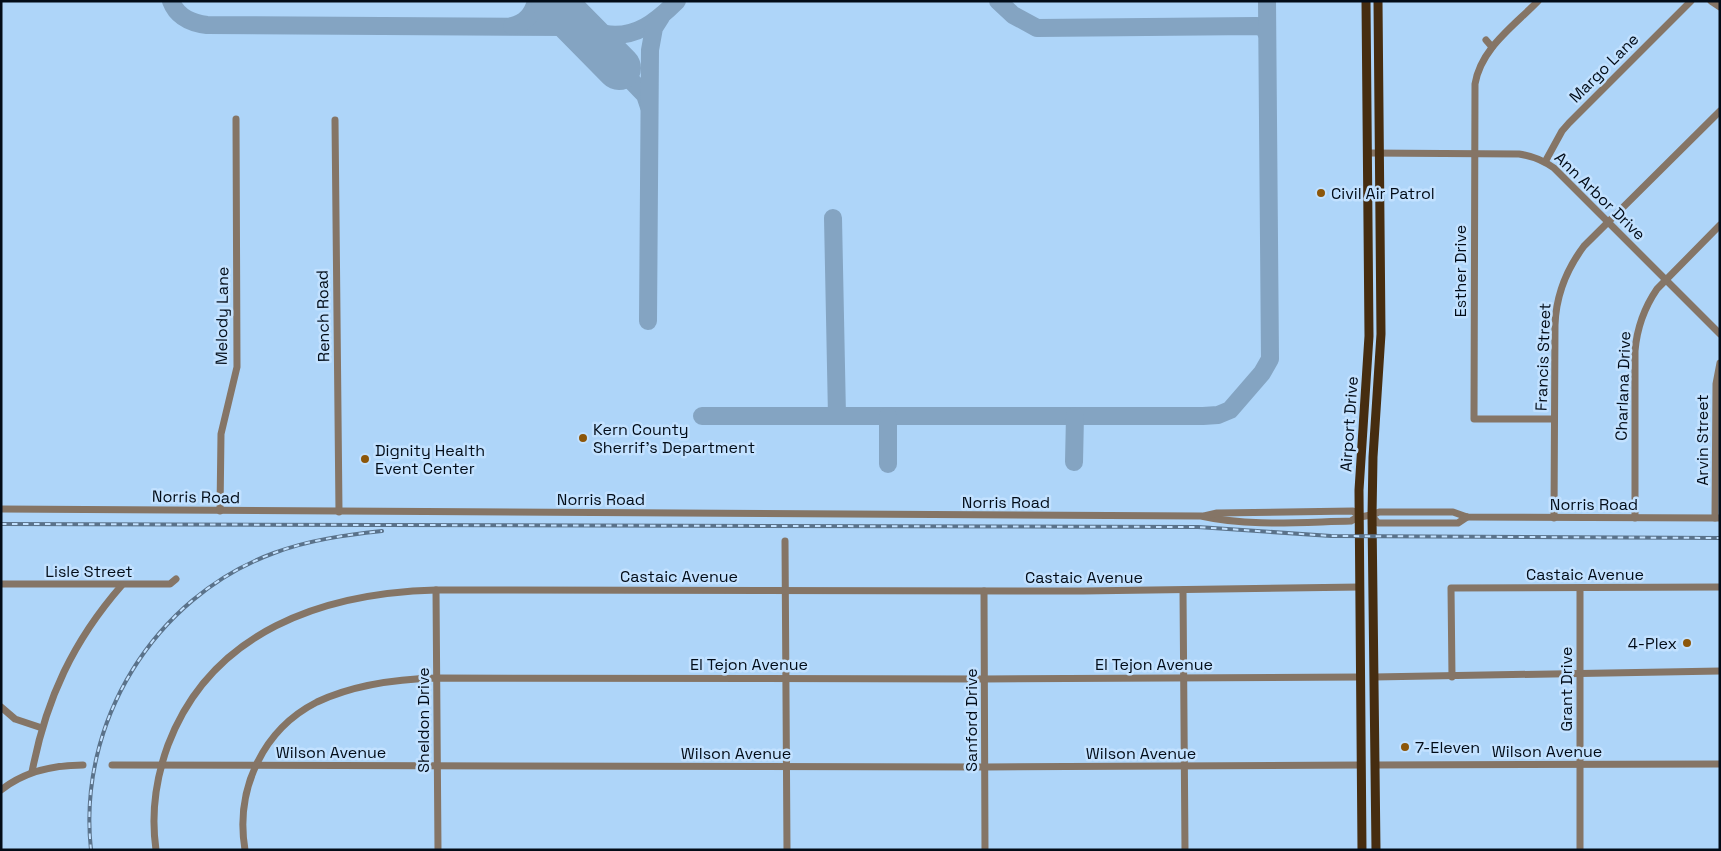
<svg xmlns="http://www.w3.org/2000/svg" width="1721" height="851" font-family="'Space Grotesk',sans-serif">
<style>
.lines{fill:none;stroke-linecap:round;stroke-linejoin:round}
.taxiway{stroke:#84a4c2;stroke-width:18}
.runway{stroke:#84a4c2;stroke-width:44}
.minor{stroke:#857566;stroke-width:7}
.major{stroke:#462d10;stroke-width:9}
.rail-casing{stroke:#5a728a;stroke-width:4}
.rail{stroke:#c2e1ff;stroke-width:2;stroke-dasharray:5.5;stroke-linecap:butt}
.poi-dot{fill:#8c5609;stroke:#c2e1ff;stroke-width:2}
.labels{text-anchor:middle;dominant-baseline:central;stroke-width:5;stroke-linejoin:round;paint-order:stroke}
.street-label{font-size:16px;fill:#020c18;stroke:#c2e1ff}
.poi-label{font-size:16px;fill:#020c18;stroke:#c2e1ff;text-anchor:start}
</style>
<rect width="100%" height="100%" fill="#aed5f9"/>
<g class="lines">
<g class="taxiway">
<path d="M171,1C177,17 191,23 207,25L570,27C583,27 593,32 605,34C636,39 657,21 677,1"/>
<path d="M555,1L574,20L587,28"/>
<path d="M998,1L1013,15L1037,28L1256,26L1263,27L1267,34"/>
<path d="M512,26C526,23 533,14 536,1"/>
<path d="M619,68L645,95L649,107"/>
<path d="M833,218L837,416"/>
<path d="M648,321L650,50L654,28L661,17"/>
<path d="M702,416H1203L1218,415L1230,410L1262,373L1270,359L1267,1"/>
<path d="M888,416V464"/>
<path d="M1074,462L1075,416"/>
</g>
<path class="runway" d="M553,1L619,68"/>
<g class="minor">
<path d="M1538,1C1514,26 1481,48 1475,84L1474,419H1554"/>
<path d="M1711,1L1720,7"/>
<path d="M1486,40L1492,47"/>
<path d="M335,120L339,512"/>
<path d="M1368,153L1519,154C1533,156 1543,160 1554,168L1720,334"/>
<path d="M1545,162L1562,131L1569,123L1691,1"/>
<path d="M1,509L1201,516C1250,527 1302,522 1351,521C1362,514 1368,518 1379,512H1453L1467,517L1720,518"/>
<path d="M220,511L221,434L237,367L236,119"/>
<path d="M1204,516L1217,513L1353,511L1359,516"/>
<path d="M1372,516L1378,523H1458L1467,517"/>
<path d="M1554,518L1555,325C1556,295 1566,270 1584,246L1720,111"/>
<path d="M1635,518V351C1637,327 1644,308 1657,289L1720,225"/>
<path d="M1715,518L1716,384L1720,363"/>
<path d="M785,541L787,850"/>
<path d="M1,584H170L176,579"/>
<path d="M1580,588V850"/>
<path d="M436,590L438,850"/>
<path d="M1183,590L1185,850"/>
<path d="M984,591L985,850"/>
<path d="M1374,677L1720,671"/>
<path d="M1452,677L1451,588L1720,587"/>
<path d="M1,707L15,719L42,728"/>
<path d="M112,765L985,767L1361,765"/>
<path d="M1375,765L1720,764"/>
<path d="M32,772C46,699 73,641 122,585"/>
<path d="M1,790C25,771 53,765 83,765"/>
<path d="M156,850C151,815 156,778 168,745C211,631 323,593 436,590L1083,591L1360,587"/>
<path d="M245,850C235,790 262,730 317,702C353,685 397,679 437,678L984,679L1360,677"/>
</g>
<g class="major">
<path d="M1362,850L1359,490L1369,336L1366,1"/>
<path d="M1376,850L1372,516L1373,457L1381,334L1378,1"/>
</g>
<g class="rail-casing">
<g id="rail">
<path d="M1,524L1198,527L1331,536L1720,538"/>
<path d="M91,850C77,723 154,597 274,553C309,540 345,535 382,531"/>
</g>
</g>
<use href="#rail" class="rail"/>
</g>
<g class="poi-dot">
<circle cx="1321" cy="193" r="5"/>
<circle cx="583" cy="438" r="5"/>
<circle cx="365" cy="459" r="5"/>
<circle cx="1687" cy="643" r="5"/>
<circle cx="1405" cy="747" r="5"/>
</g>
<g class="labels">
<g class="street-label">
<text transform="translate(1604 68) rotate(-45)">Margo Lane</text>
<text transform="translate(1600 196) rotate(44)">Ann Arbor Drive</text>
<text transform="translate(1460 271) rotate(-90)">Esther Drive</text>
<text transform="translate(222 316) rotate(-89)">Melody Lane</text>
<text transform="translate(323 316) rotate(-91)">Rench Road</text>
<text transform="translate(1543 357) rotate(-88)">Francis Street</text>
<text transform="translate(1623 386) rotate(-88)">Charlana Drive</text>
<text transform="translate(1349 424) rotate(-86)">Airport Drive</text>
<text transform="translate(1702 440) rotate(-90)">Arvin Street</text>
<text transform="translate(196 497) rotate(1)">Norris Road</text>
<text x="601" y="499">Norris Road</text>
<text x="1006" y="502">Norris Road</text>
<text x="1594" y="504">Norris Road</text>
<text x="89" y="571">Lisle Street</text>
<text x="1585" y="574">Castaic Avenue</text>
<text x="679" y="576">Castaic Avenue</text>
<text x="1084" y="577">Castaic Avenue</text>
<text x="749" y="664">El Tejon Avenue</text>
<text x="1154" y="664">El Tejon Avenue</text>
<text transform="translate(1566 689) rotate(-90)">Grant Drive</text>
<text transform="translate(423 720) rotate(-90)">Sheldon Drive</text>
<text transform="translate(971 720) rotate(-90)">Sanford Drive</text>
<text x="1547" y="751">Wilson Avenue</text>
<text x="331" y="752">Wilson Avenue</text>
<text x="736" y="753">Wilson Avenue</text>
<text x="1141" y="753">Wilson Avenue</text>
</g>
<g class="poi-label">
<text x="1331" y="193">Civil Air Patrol</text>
<text x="593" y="429">Kern County<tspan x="593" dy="18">Sherrif's Department</tspan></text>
<text x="375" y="450">Dignity Health<tspan x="375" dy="18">Event Center</tspan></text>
<text x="1677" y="643" text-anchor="end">4-Plex</text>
<text x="1415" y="747">7-Eleven</text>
</g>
</g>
<rect width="1721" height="851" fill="none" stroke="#020c18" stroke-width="5"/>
</svg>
